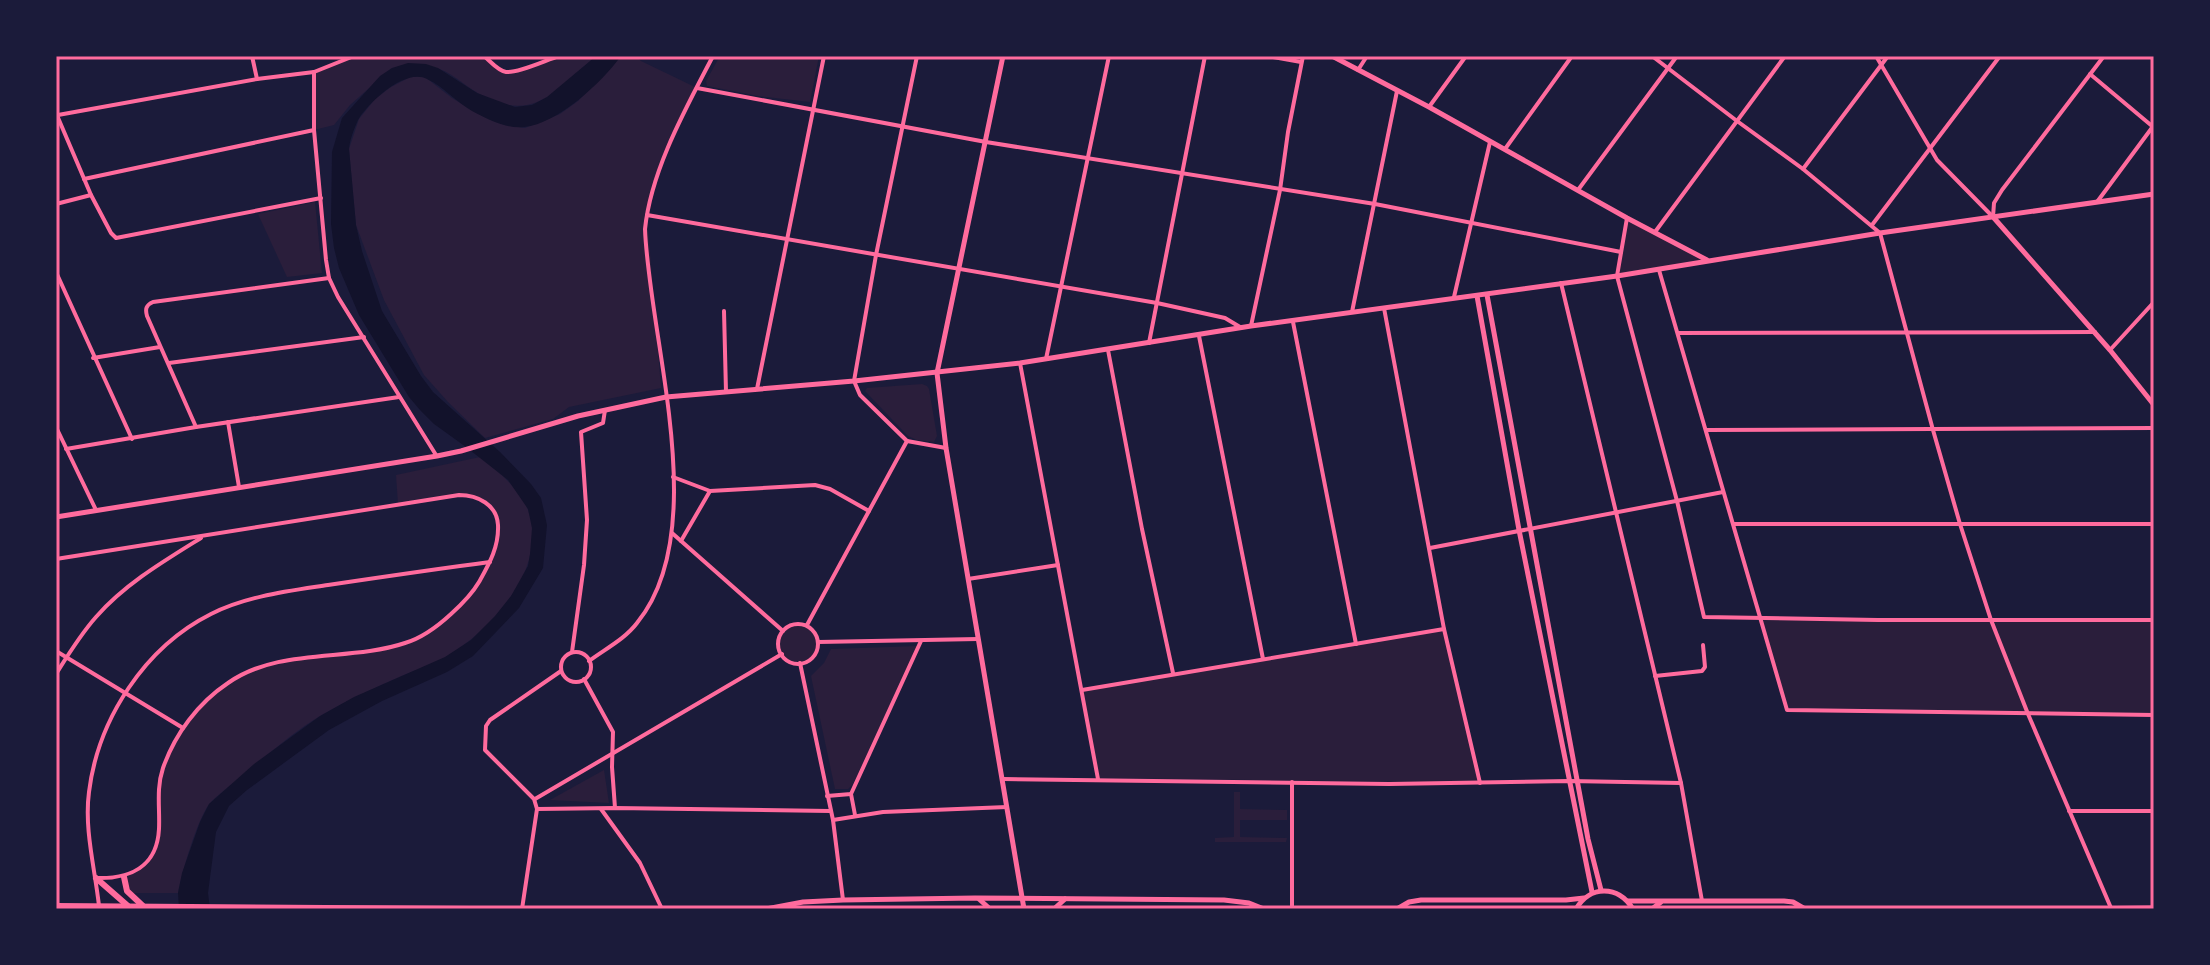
<svg xmlns="http://www.w3.org/2000/svg" width="2210" height="965" font-family="'Asap Condensed',sans-serif">
<style>
.green{fill:#2a1e3b}
.water{fill:#12122b}
.lines{fill:none;stroke-linecap:round;stroke-linejoin:round}
.minor{stroke:#ff6b9d;stroke-width:4}
.tertiary{stroke:#ff6b9d;stroke-width:5}
.trunk{stroke:#ff6b9d;stroke-width:6}
.neatline{fill:none;stroke:#ff6b9d;stroke-width:3}
</style>
<rect width="100%" height="100%" fill="#1b1b3a"/>
<g class="green">
<path d="M354,56H484L501,70L515,71L559,56H596C554,94 530,126 473,90C462,83 448,70 435,68C421,66 406,68 392,68L350,105L334,125L314,130V72Z"/>
<path d="M621,56H636L641,61L697,88L664,162L647,215L661,388L569,407L553,419L485,438L448,402L424,375L384,300L356,225L349,149L359,119L375,99L391,87L412,76L425,77L452,98L486,118L505,125L525,128L560,114L578,101Z"/>
<path d="M720,56H819L810,102L758,96L707,86L706,81Z"/>
<path d="M315,202L322,273L287,277L258,214Z"/>
<path d="M1627,218L1708,260L1617,276Z"/>
<path d="M922,384L927,386L929,389L937,436L934,442L917,440L908,436L865,391L867,388Z"/>
<path d="M480,457C497,470 520,489 528,510C549,567 493,628 449,655C435,664 419,669 404,675C376,687 348,700 322,715C294,731 269,754 244,775C234,783 221,792 211,802C198,816 182,872 178,893H129L124,877C139,870 147,862 155,847L163,769L176,741L194,713L229,682L253,670L286,662L381,649L407,643L444,621L475,588L494,552L498,522L489,505L466,495L398,504L396,475Z"/>
<path d="M1762,619L2154,620V715L1787,710Z"/>
<circle cx="798" cy="644" r="20"/>
<path d="M1444,629L1480,783L1098,778L1083,691Z"/>
<path d="M918,646L853,784L848,789H835L811,676L824,663L831,649Z"/>
<path d="M604,770L609,803L550,800Z"/>
<path d="M1234,792H1240V809L1287,810V820H1240V837L1287,838L1286,842H1215V838L1234,837Z"/>
</g>
<path class="water" d="M596,56H621C602,82 558,124 524,127C506,129 487,119 472,111C456,102 444,87 427,79C405,68 369,102 358,120C354,129 350,139 349,149L356,225L362,251L382,311L421,376L433,392L500,452L531,484L541,498L547,525L543,568L519,608L473,656L447,672L382,701L329,730L247,790L229,806L216,832L208,893L210,909H179L178,893L182,873L200,822L209,804L254,764L320,716L354,697L445,657L471,640L495,616L511,596L528,566L530,554L532,528L528,509L508,480L466,447L434,424L420,410L409,397L359,315L339,268L334,248L331,224L332,152L342,118L380,76L392,68L408,63L426,64L438,68L477,93L515,107L532,105L547,97Z"/>
<g class="lines">
<g class="minor">
<path d="M252,56L257,79"/>
<path d="M484,56C490,61 498,71 506,72C519,73 546,60 559,56"/>
<path d="M1267,56L1301,62"/>
<path d="M1652,56L1737,121L1803,169L1880,233L1933,430L1960,524L1991,620L2028,714L2111,908"/>
<path d="M1876,56L1937,160L1993,217"/>
<path d="M1358,70L1367,56"/>
<path d="M314,72V130L326,260L329,278L338,297L436,455"/>
<path d="M2090,74L2152,126"/>
<path d="M697,88L986,142L1375,204L1621,252"/>
<path d="M1429,107L1466,56"/>
<path d="M56,113L91,195L111,233L116,238L321,198"/>
<path d="M58,115L257,79L314,72L354,56"/>
<path d="M1505,149L1572,56"/>
<path d="M1803,169L1888,56"/>
<path d="M84,179L314,130"/>
<path d="M1578,190L1677,56"/>
<path d="M2097,202L2154,125"/>
<path d="M56,204L91,195"/>
<path d="M647,215L1157,303L1225,318L1240,327"/>
<path d="M1993,217L1994,203L2002,190L2104,56"/>
<path d="M1627,218L1617,276L1677,501L1704,617L1878,620H2154"/>
<path d="M1872,225L2000,56"/>
<path d="M1655,232L1785,56"/>
<path d="M1659,270L1787,710L2154,715"/>
<path d="M56,272L132,439"/>
<path d="M1561,283L1681,783L1702,901"/>
<path d="M1454,297L1490,142"/>
<path d="M1384,308L1444,629L1480,783"/>
<path d="M724,311L726,392"/>
<path d="M1352,312L1397,91"/>
<path d="M1293,322L1356,644"/>
<path d="M1251,326L1280,190L1288,132L1303,56"/>
<path d="M1678,333L2095,332"/>
<path d="M1199,336L1263,659"/>
<path d="M1149,343L1205,56"/>
<path d="M1108,350L1142,529L1173,673"/>
<path d="M2110,350L2154,302"/>
<path d="M93,358L160,347"/>
<path d="M1046,359L1109,56"/>
<path d="M169,363L364,337"/>
<path d="M1020,363L1098,779"/>
<path d="M757,389L824,56"/>
<path d="M228,422L239,487"/>
<path d="M56,427L96,510"/>
<path d="M196,427L147,316C145,309 146,305 153,302L329,278"/>
<path d="M1707,430L2154,428"/>
<path d="M907,441L860,395L854,381L876,255L917,56"/>
<path d="M907,441L946,448"/>
<path d="M66,449L196,427L399,397"/>
<path d="M673,477L710,491L815,485L830,489L869,511"/>
<path d="M1734,524H2154"/>
<path d="M672,533L783,631"/>
<path d="M681,541L710,491"/>
<path d="M1430,548L1723,492"/>
<path d="M56,559L459,495C478,495 497,505 498,525C499,547 489,564 479,582C472,594 461,605 451,614C438,626 422,638 405,643C349,662 279,647 228,683C198,703 175,734 163,768C156,789 160,808 159,829C157,867 130,879 96,878"/>
<path d="M968,579L1058,565"/>
<circle cx="798" cy="644" r="20"/>
<path d="M807,625L907,441"/>
<path d="M818,642L978,639"/>
<path d="M56,651L183,728"/>
<path d="M572,652L584,565L587,520L581,432L603,423L605,410"/>
<circle cx="576" cy="667" r="15"/>
<path d="M589,661C605,649 625,639 637,623C713,530 649,340 645,229C651,170 686,108 713,56"/>
<path d="M800,663L833,820L843,900"/>
<path d="M56,674C68,655 80,635 96,617C125,584 164,561 201,538"/>
<path d="M1655,676L1702,671L1705,667L1703,645"/>
<path d="M584,679L613,732L612,767L615,808"/>
<path d="M1082,690L1444,629"/>
<path d="M1003,779L1389,784L1569,781L1681,783"/>
<path d="M851,794L855,815"/>
<path d="M827,796L851,794L921,641"/>
<path d="M535,799L782,654"/>
<path d="M537,809L615,808L830,811"/>
<path d="M601,809L640,863L662,909"/>
<path d="M2069,811H2154"/>
<path d="M833,820L883,812L1007,807"/>
<path d="M99,906C95,869 84,829 89,792C98,719 145,647 211,614C246,596 289,591 328,585C382,577 436,569 490,562"/>
<path d="M522,909L537,809L534,799L485,750L486,726L490,720L561,671"/>
<path d="M1292,909V782"/>
</g>
<g class="tertiary">
<path d="M1003,56L937,373L946,448L1024,909"/>
<path d="M1332,56L1429,107L1627,218L1707,260"/>
<path d="M1994,218L2110,350L2154,405"/>
<path d="M1487,295L1588,839L1601,890"/>
<path d="M1477,296L1519,530L1592,892"/>
<path d="M56,517L437,456L461,451L578,416L666,397L854,381L1020,363L1251,326L1617,276L1880,233L2154,194"/>
<path d="M979,899L990,909"/>
<path d="M1628,901H1784L1793,902L1805,909"/>
<path d="M766,909L803,902L843,900L975,898L1224,900L1249,903L1264,909"/>
<path d="M1054,909L1065,899"/>
<path d="M1397,909L1409,902L1421,900H1566L1584,898"/>
<path d="M1576,909C1590,885 1618,885 1633,909"/>
<path d="M1652,909L1661,902"/>
<path d="M2077,909L2154,908"/>
</g>
<g class="trunk">
<path d="M124,877L127,891L143,906"/>
<path d="M96,878L128,906"/>
<path d="M56,906L470,909"/>
<path d="M601,909H613"/>
</g>
</g>
<rect width="2210" height="965" fill="none" stroke="#1b1b3a" stroke-width="116"/>
<rect x="58" y="58" width="2094" height="849" class="neatline"/>
</svg>
